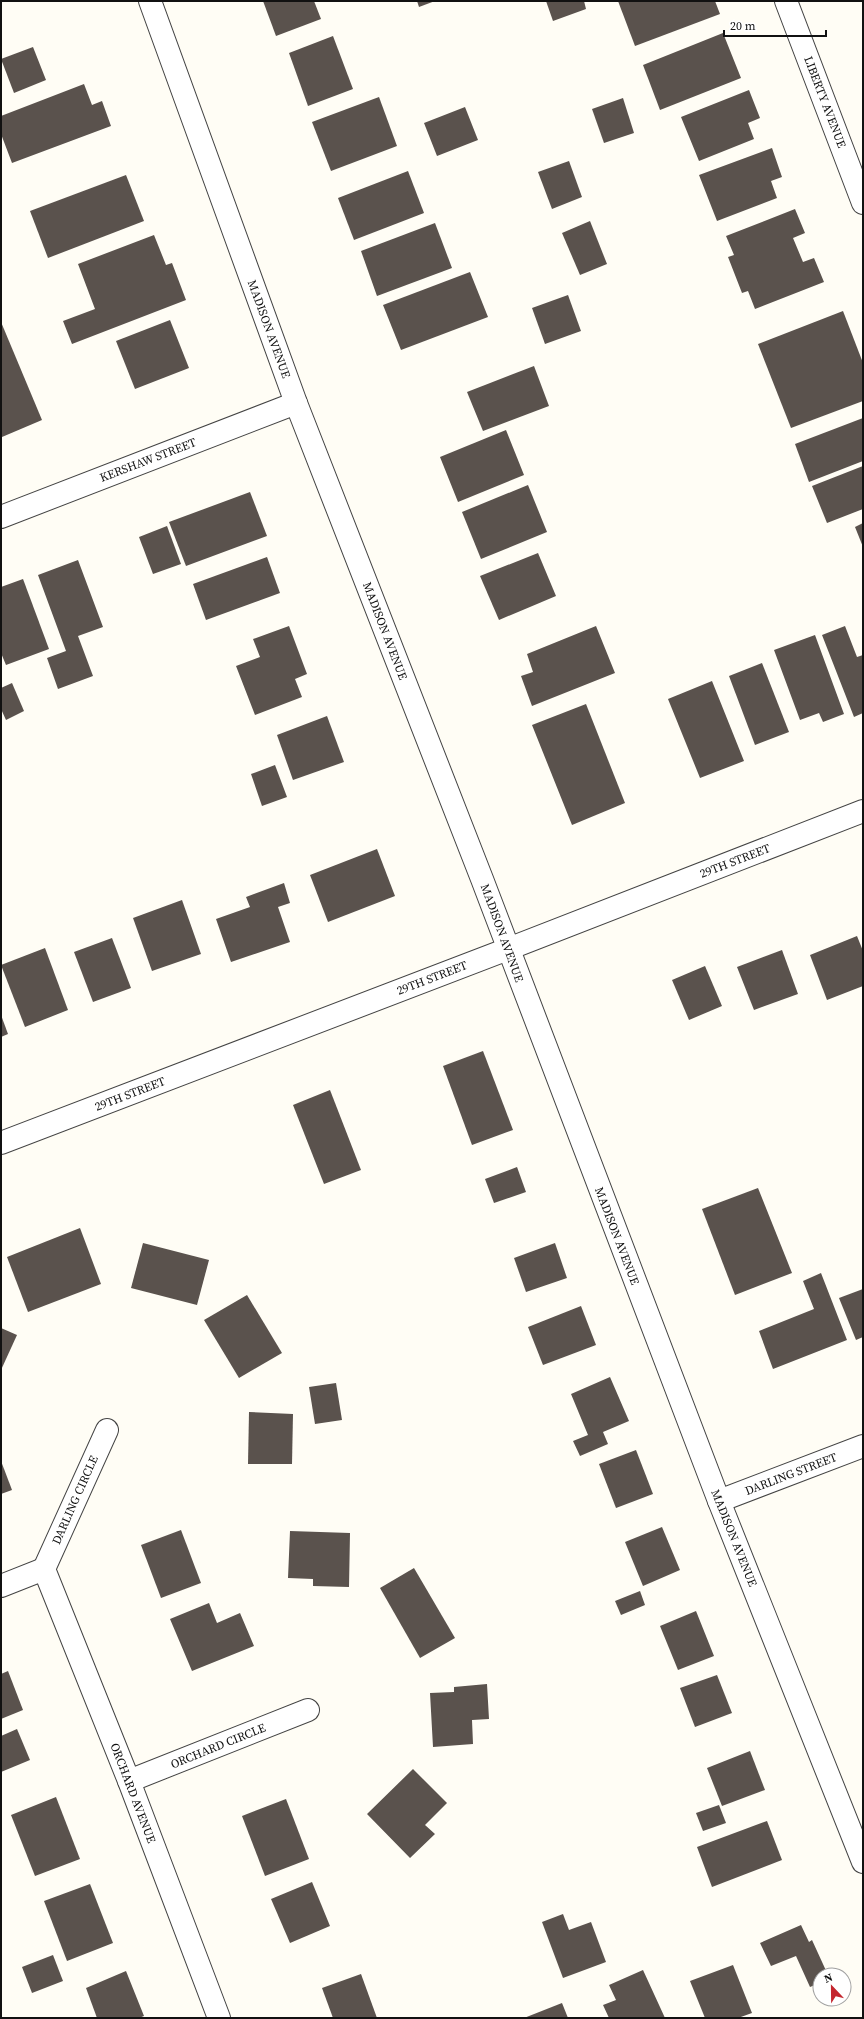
<svg xmlns="http://www.w3.org/2000/svg" width="864" height="2019" font-family="'Source Serif 4',serif">
<style>
.building{fill:#5a524d}
.lines{fill:none;stroke-linecap:round;stroke-linejoin:round}
.minor-casing{stroke:#444;stroke-width:24}
.minor{stroke:#fff;stroke-width:22}
.labels{text-anchor:middle;dominant-baseline:central;stroke-width:4;stroke-linejoin:round;paint-order:stroke}
.street-label{font-size:12px;fill:#111;stroke:#fff}
</style>
<rect width="100%" height="100%" fill="#fffdf5"/>
<g class="building">
<path d="M263,1H314L321,19L276,36Z"/>
<path d="M417,1H435L419,7Z"/>
<path d="M546,1H584L586,9L553,21Z"/>
<path d="M618,1H715L720,14L635,46Z"/>
<path d="M723,33L741,78L660,110L643,65Z"/>
<path d="M333,36L353,89L308,106L289,53Z"/>
<path d="M33,47L46,80L14,93L1,59Z"/>
<path d="M84,84L92,105L102,101L111,126L12,163L1,134V116Z"/>
<path d="M749,90L760,118L748,123L754,139L699,161L681,117Z"/>
<path d="M379,97L397,146L331,171L312,122Z"/>
<path d="M623,98L634,133L604,143L592,109Z"/>
<path d="M465,107L478,140L437,156L424,123Z"/>
<path d="M772,148L782,177L771,181L777,198L717,221L699,175Z"/>
<path d="M569,161L582,197L552,209L538,172Z"/>
<path d="M408,171L424,213L354,240L338,198Z"/>
<path d="M126,175L144,221L48,258L30,211Z"/>
<path d="M795,209L805,233L793,238L803,262L814,258L824,282L755,309L748,291L742,293L728,257L734,255L726,236Z"/>
<path d="M590,221L607,264L580,275L562,233Z"/>
<path d="M435,223L452,268L377,296L361,251Z"/>
<path d="M154,235L166,265L172,263L186,300L72,344L63,321L95,309L78,264Z"/>
<path d="M470,272L488,317L401,350L383,305Z"/>
<path d="M568,295L581,331L545,344L532,308Z"/>
<path d="M843,311L863,363V401L791,428L758,344Z"/>
<path d="M170,320L189,368L135,389L116,341Z"/>
<path d="M1,322L42,420L2,437L1,434Z"/>
<path d="M534,366L549,406L483,431L467,392Z"/>
<path d="M863,418V461L809,482L795,444Z"/>
<path d="M506,430L524,475L458,502L440,457Z"/>
<path d="M863,466V509L827,523L812,486Z"/>
<path d="M528,485L547,532L481,559L462,512Z"/>
<path d="M250,492L267,536L186,566L169,522Z"/>
<path d="M863,523V547L855,527Z"/>
<path d="M167,526L181,564L153,574L139,537Z"/>
<path d="M538,553L556,596L499,620L480,576Z"/>
<path d="M267,557L280,593L206,620L193,584Z"/>
<path d="M78,560L103,627L78,636L93,676L58,689L47,658L66,651L38,575Z"/>
<path d="M23,579L49,649L6,665L1,653V587Z"/>
<path d="M289,626L307,674L295,679L302,697L255,715L236,666L260,657L253,639Z"/>
<path d="M596,626L615,673L532,706L521,676L533,672L527,654Z"/>
<path d="M845,626L857,657L863,655V713L854,717L822,635Z"/>
<path d="M815,635L844,714L823,722L819,713L800,720L774,650Z"/>
<path d="M762,663L789,732L755,745L729,676Z"/>
<path d="M712,681L744,761L700,778L668,699Z"/>
<path d="M12,683L24,711L6,720L1,709V688Z"/>
<path d="M586,704L625,803L572,825L532,725Z"/>
<path d="M327,716L344,762L293,780L277,735Z"/>
<path d="M275,765L287,797L262,806L251,774Z"/>
<path d="M377,849L395,896L328,922L310,875Z"/>
<path d="M284,883L290,903L278,907L290,942L231,962L216,919L250,907L246,897Z"/>
<path d="M182,900L201,954L152,971L133,918Z"/>
<path d="M857,936L863,951V986L827,1000L810,955Z"/>
<path d="M112,938L131,988L93,1002L74,952Z"/>
<path d="M45,948L68,1010L25,1027L1,965Z"/>
<path d="M782,950L798,994L754,1010L737,967Z"/>
<path d="M705,966L722,1006L689,1020L672,980Z"/>
<path d="M1,1015L8,1034L1,1037Z"/>
<path d="M483,1051L513,1130L472,1145L443,1066Z"/>
<path d="M330,1090L361,1170L324,1184L293,1105Z"/>
<path d="M517,1167L526,1192L494,1203L485,1179Z"/>
<path d="M758,1188L792,1273L735,1295L702,1209Z"/>
<path d="M80,1228L101,1284L28,1312L7,1257Z"/>
<path d="M143,1243L209,1260L197,1305L131,1288Z"/>
<path d="M555,1243L567,1278L526,1292L514,1258Z"/>
<path d="M821,1273L847,1340L773,1369L759,1331L814,1309L803,1281Z"/>
<path d="M863,1289V1337L856,1340L839,1298Z"/>
<path d="M247,1295L282,1353L239,1378L204,1320Z"/>
<path d="M581,1306L596,1345L543,1365L528,1327Z"/>
<path d="M1,1328L17,1335L1,1370Z"/>
<path d="M610,1377L629,1421L603,1432L608,1444L580,1456L573,1441L588,1435L571,1394Z"/>
<path d="M336,1383L342,1420L315,1424L309,1387Z"/>
<path d="M249,1412L293,1414L292,1464H248Z"/>
<path d="M636,1450L653,1494L616,1508L599,1464Z"/>
<path d="M1,1461L12,1490L1,1494Z"/>
<path d="M662,1527L680,1570L643,1586L625,1542Z"/>
<path d="M181,1530L201,1583L161,1598L141,1545Z"/>
<path d="M290,1531L350,1533L349,1587L313,1586V1579L288,1578Z"/>
<path d="M414,1568L455,1638L420,1658L380,1588Z"/>
<path d="M640,1591L645,1605L621,1615L615,1601Z"/>
<path d="M209,1603L217,1623L240,1613L254,1646L192,1671L170,1619Z"/>
<path d="M696,1611L714,1656L678,1670L660,1626Z"/>
<path d="M8,1671L23,1710L1,1719V1674Z"/>
<path d="M717,1675L732,1713L695,1727L680,1688Z"/>
<path d="M487,1684L489,1719L472,1720L473,1744L433,1747L430,1693L454,1692V1687Z"/>
<path d="M17,1729L30,1760L1,1772V1736Z"/>
<path d="M750,1751L765,1790L722,1806L707,1768Z"/>
<path d="M413,1769L447,1803L425,1825L435,1834L410,1858L367,1814Z"/>
<path d="M56,1797L80,1859L35,1876L11,1815Z"/>
<path d="M286,1799L309,1859L265,1876L242,1816Z"/>
<path d="M719,1805L726,1823L703,1831L696,1813Z"/>
<path d="M767,1821L782,1860L712,1887L697,1847Z"/>
<path d="M312,1882L330,1926L290,1943L271,1899Z"/>
<path d="M90,1884L113,1943L67,1961L44,1901Z"/>
<path d="M563,1914L569,1930L591,1922L606,1962L563,1978L542,1922Z"/>
<path d="M801,1925L809,1942L812,1940L828,1975H820V1983L810,1987L796,1956L771,1966L760,1943Z"/>
<path d="M53,1955L63,1981L32,1993L22,1967Z"/>
<path d="M733,1965L752,2013L738,2018H705L690,1981Z"/>
<path d="M643,1970L665,2018H609L603,2005L616,2000L609,1985Z"/>
<path d="M126,1971L144,2016L139,2018H97L86,1988Z"/>
<path d="M361,1974L377,2018H333L322,1988Z"/>
<path d="M562,2003L568,2018H524Z"/>
</g>
<g class="lines">
<g class="minor-casing">
<g id="minor">
<path d="M150,1L296,403L482,879L719,1501L863,1862"/>
<path d="M786,1L863,203"/>
<path d="M1,517L296,403"/>
<path d="M1,1143L508,949L863,811"/>
<path d="M719,1501L863,1446"/>
<path d="M44,1569L129,1781L219,2018"/>
<path d="M44,1569L107,1430"/>
<path d="M1,1586L44,1569"/>
<path d="M129,1781L308,1710"/>
</g>
</g>
<use href="#minor" class="minor"/>
</g>
<g class="labels">
<g class="street-label">
<text transform="translate(825 102) rotate(69)">LIBERTY AVENUE</text>
<text transform="translate(269 329) rotate(70)">MADISON AVENUE</text>
<text transform="translate(148 460) rotate(-21)">KERSHAW STREET</text>
<text transform="translate(385 631) rotate(69)">MADISON AVENUE</text>
<text transform="translate(735 861) rotate(-21)">29TH STREET</text>
<text transform="translate(502 933) rotate(70)">MADISON AVENUE</text>
<text transform="translate(432 978) rotate(-21)">29TH STREET</text>
<text transform="translate(130 1094) rotate(-21)">29TH STREET</text>
<text transform="translate(617 1236) rotate(69)">MADISON AVENUE</text>
<text transform="translate(791 1474) rotate(-21)">DARLING STREET</text>
<text transform="translate(75 1500) rotate(-66)">DARLING CIRCLE</text>
<text transform="translate(734 1538) rotate(68)">MADISON AVENUE</text>
<text transform="translate(218 1746) rotate(-22)">ORCHARD CIRCLE</text>
<text transform="translate(133 1793) rotate(69)">ORCHARD AVENUE</text>
</g>
</g>
<rect width="864" height="2019" fill="none" stroke="#111111" stroke-width="4"/>
<g transform="translate(832 1987) rotate(338)"><circle r="19" fill="#ffffff" stroke="#a0a0a0"/>
<path d="M0-3L7 15L0 10L-7 15Z" fill="#c4262e"/>
<text y="-6" font-size="11" font-weight="bold" text-anchor="middle" fill="#111111">N</text>
</g>
<path d="M724 30v6h102v-6" fill="none" stroke="#111111" stroke-width="2"/>
<text x="730" y="30" font-size="12" fill="#111111" stroke="#ffffff" stroke-width="3" paint-order="stroke">20 m</text>
</svg>
